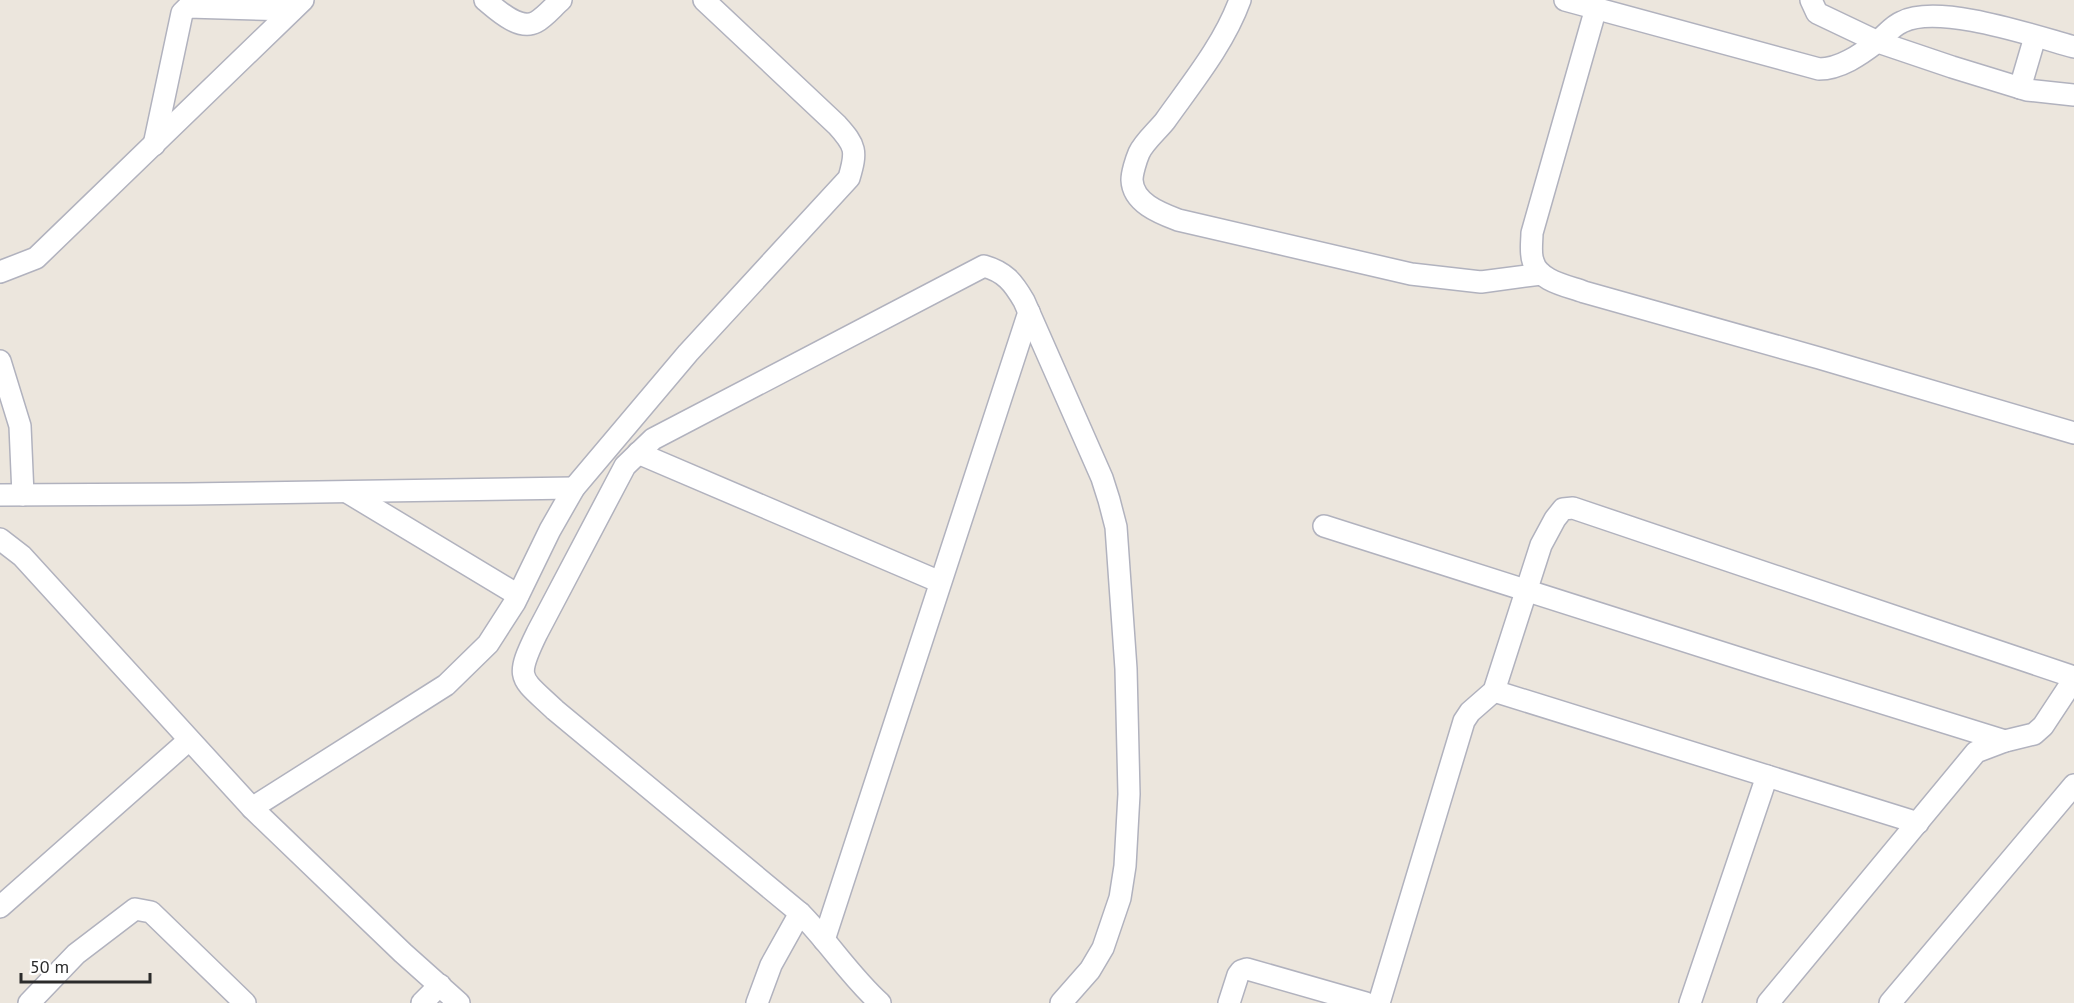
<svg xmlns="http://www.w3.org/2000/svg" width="2074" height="1003" font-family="'PT Sans',sans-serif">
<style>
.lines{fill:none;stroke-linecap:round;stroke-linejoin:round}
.minor-casing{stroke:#b1b2be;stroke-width:24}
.minor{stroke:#fff;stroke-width:21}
</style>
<rect width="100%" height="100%" fill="#ece6dd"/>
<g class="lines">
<g class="minor-casing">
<g id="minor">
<path d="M485,0C497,10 519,31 536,22C545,17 553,7 561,0"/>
<path d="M1240,0C1224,44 1192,83 1165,121C1157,131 1144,142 1139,153C1136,160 1132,173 1132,180C1133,203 1160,213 1178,220L1411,274L1481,282L1541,274"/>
<path d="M1565,0L1819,69C1840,69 1860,55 1877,42C1885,36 1892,26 1902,22C1938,3 2034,36 2074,47"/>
<path d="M1811,0L1817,13L1878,42L1952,67L2027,90L2074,95"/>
<path d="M1596,8L1532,233C1532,241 1530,253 1533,261C1538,281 1568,286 1584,292L1819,358L2074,433"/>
<path d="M2020,88L2035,37"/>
<path d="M154,145L182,13L188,7L292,10"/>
<path d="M0,272L36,258L303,0"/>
<path d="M0,361L20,426L23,495"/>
<path d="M638,453L940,582"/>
<path d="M347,492L518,595"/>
<path d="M0,495L188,494L574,488"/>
<path d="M1324,526L1770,668L2005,741"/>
<path d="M0,539L22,556L252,808L403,953L459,1003"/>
<path d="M1494,691L1918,823"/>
<path d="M252,808L446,685L488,644L515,602L550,530L574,488L688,353L849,178C857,151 856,146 837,125L704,0"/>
<path d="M0,907L189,740"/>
<path d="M824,940L1029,312"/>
<path d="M29,1003L76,954L135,909L151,912L245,1003"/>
<path d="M422,1003L440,985"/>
<path d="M757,1003L771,965L800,913"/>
<path d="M880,1003C850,976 828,941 800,913L555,710C520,677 514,680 537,633L625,466L653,439L984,266C1005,272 1013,282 1024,301L1102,478L1109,500L1116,527L1126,669L1129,794L1125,866L1120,898L1103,948L1090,970L1061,1003"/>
<path d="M1229,1003L1238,975L1241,971L1247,969L1366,1003"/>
<path d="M1379,1003L1464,721L1470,712L1494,691L1541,545L1555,519L1563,509L1573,508L2074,677"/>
<path d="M1690,1003L1767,776"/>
<path d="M1768,1003L1976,752L2005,741L2034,734L2043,726L2074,679"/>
<path d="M1890,1003L2074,785"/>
</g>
</g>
<use href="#minor" class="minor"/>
</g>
<path d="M21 973v9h129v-9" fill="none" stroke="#2b2b2b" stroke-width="3"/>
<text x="30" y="973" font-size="18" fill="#2b2b2b" stroke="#ffffff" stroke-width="4.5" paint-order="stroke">50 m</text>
</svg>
